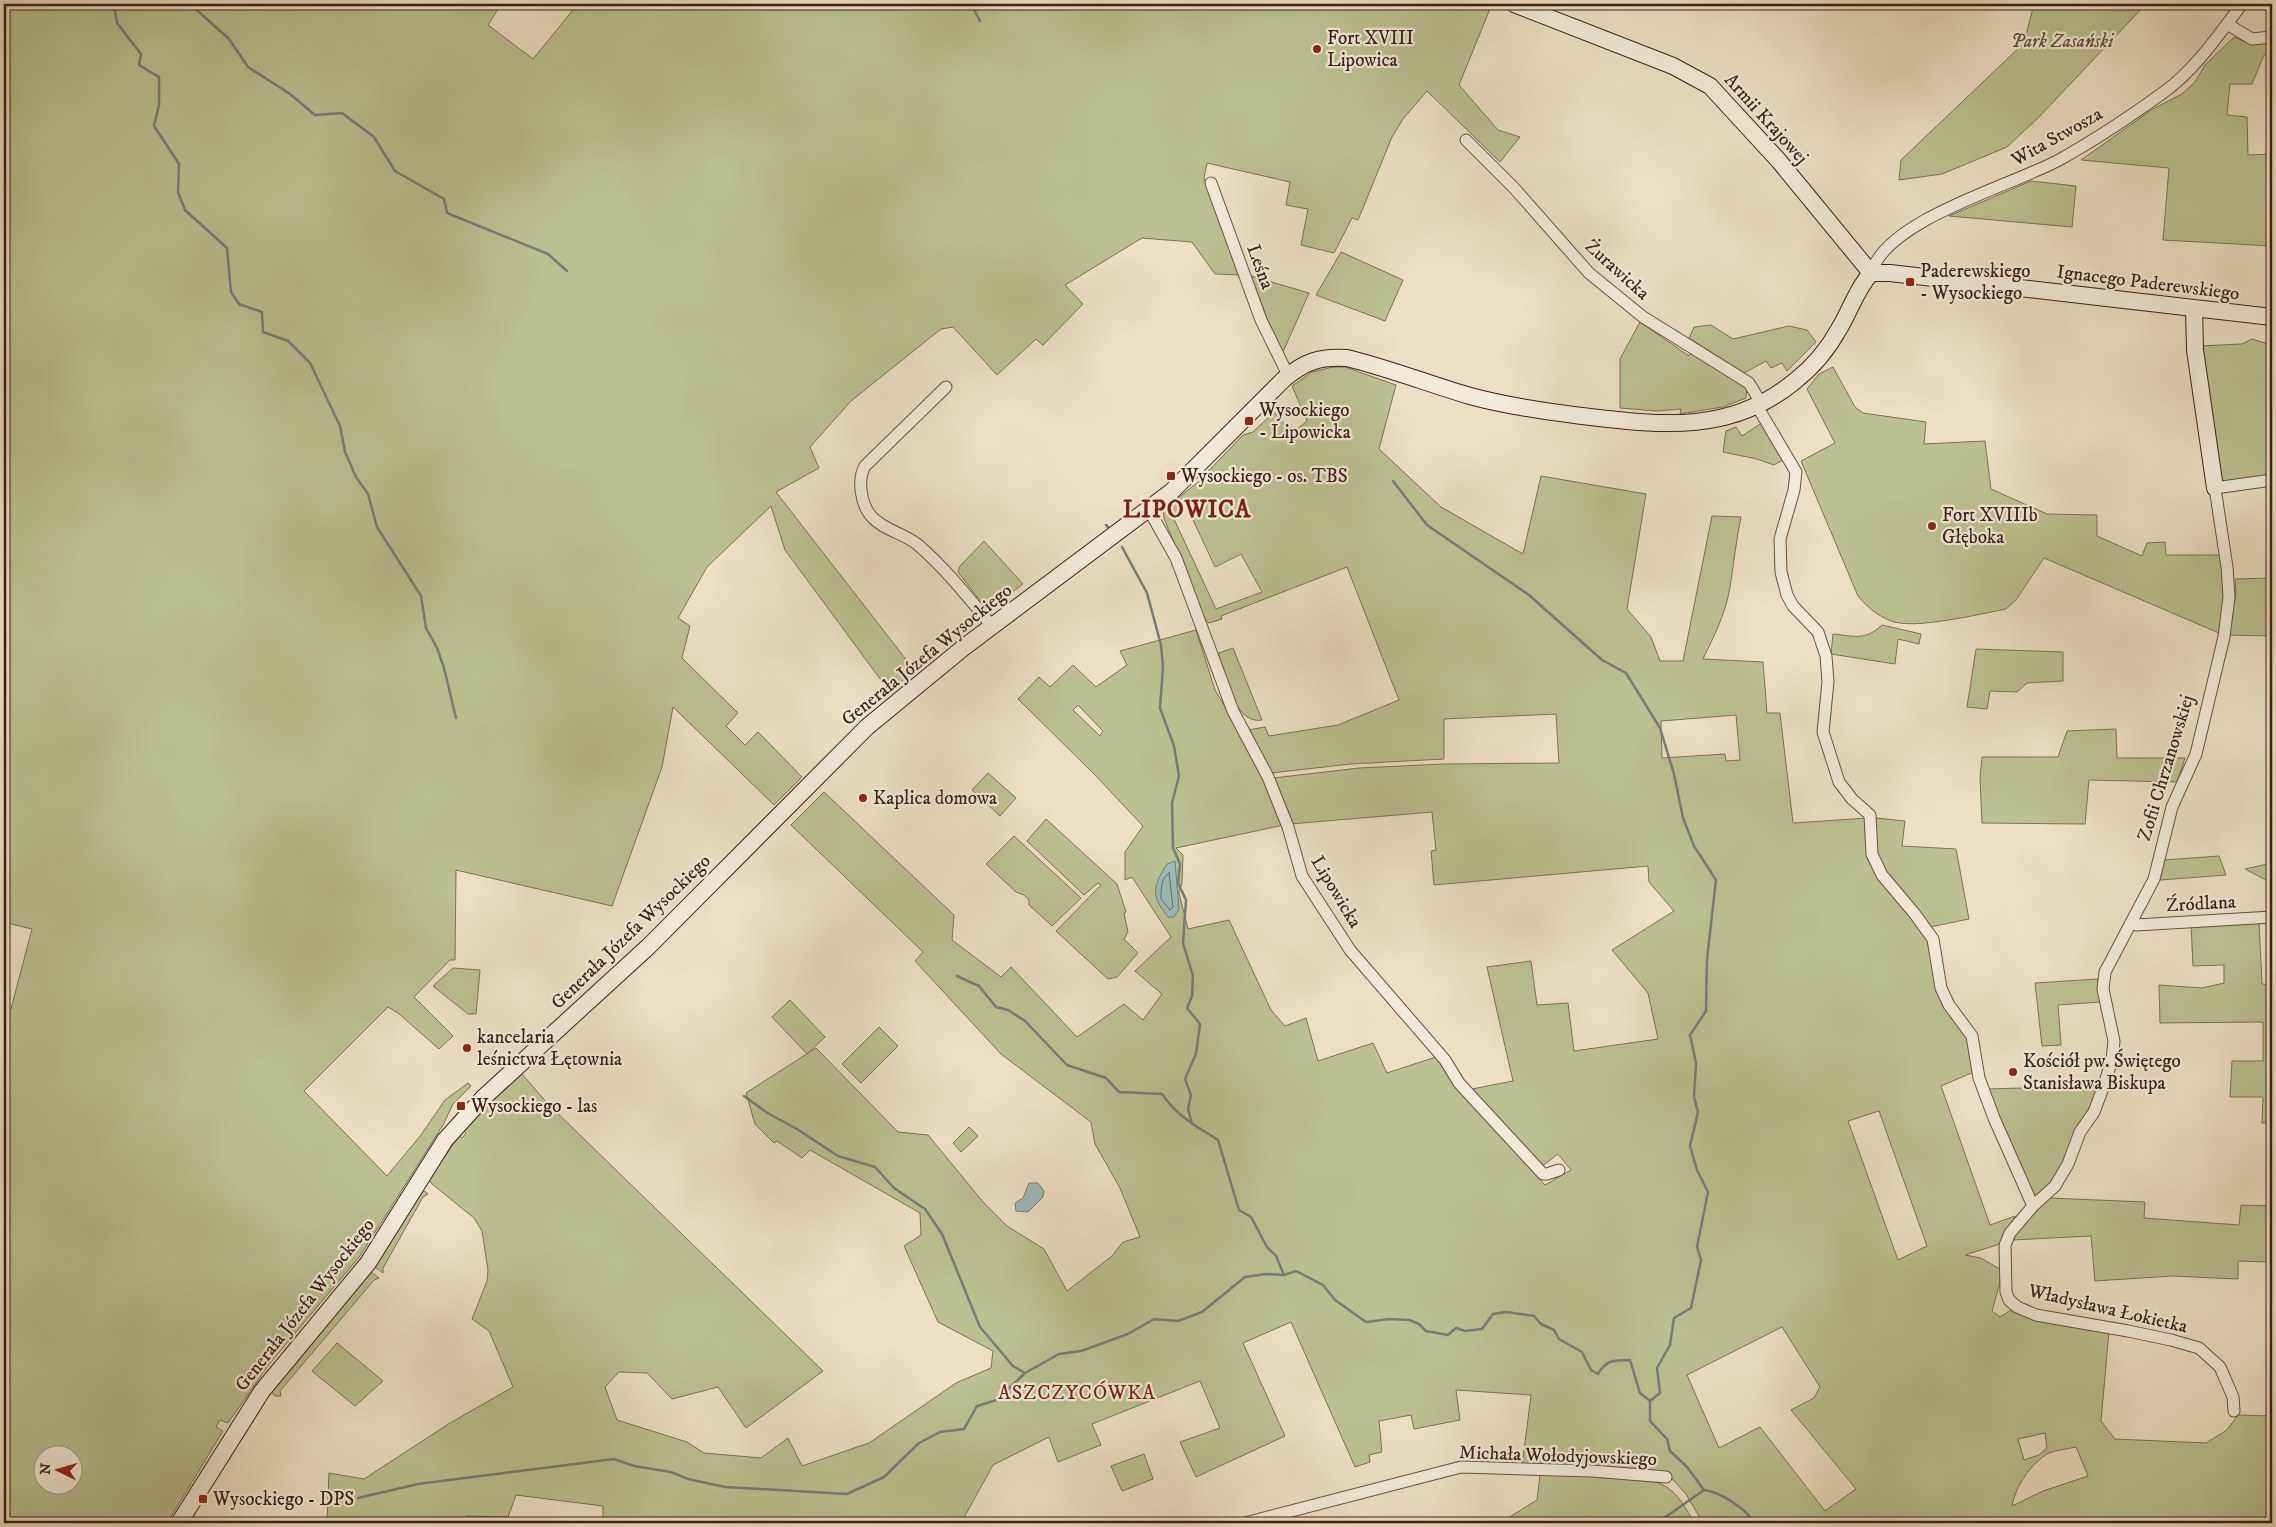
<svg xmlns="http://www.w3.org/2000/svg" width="2276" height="1527" font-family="'IM FELL DW Pica',serif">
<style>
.green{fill:#bbc192;stroke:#7b7054;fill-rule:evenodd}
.water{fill:#9bbbbb;stroke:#757d79}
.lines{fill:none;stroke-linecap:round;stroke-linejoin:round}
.shore{stroke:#6b6d68;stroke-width:1}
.stream{stroke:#757d79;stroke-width:2.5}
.street-casing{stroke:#684f42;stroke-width:13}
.secondary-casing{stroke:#3b1f16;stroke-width:18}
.street{stroke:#f3ebd9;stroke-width:11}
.secondary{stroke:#f3ebd9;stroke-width:16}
.poi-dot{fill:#8f2418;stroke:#f3ebd9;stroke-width:2}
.labels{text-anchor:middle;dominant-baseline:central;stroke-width:4.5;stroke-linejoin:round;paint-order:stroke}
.poi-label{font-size:19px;fill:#3b1f16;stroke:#f3ebd9;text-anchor:start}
.park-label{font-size:19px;font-style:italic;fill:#61503b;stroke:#f3ebd9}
.street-label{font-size:19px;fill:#3b1f16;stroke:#f3ebd9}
.neighbourhood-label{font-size:20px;letter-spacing:1px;fill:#7a1f14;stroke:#f3ebd9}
.district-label{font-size:24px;font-weight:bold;letter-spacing:1px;fill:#7a1f14;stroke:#f3ebd9}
</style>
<rect width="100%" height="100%" fill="#ede0c5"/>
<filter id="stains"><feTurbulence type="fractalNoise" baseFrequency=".004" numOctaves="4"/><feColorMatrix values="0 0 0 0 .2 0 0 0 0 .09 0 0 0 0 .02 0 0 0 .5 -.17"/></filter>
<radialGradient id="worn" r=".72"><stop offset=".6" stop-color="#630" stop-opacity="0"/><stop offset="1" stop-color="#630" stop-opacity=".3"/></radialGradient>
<g class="green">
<path d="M4,4H501L488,25L533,59L573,10L564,4H1492L1459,85L1498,130L1520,137L1500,162L1427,91L1403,119L1392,137L1358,220L1352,218L1334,253L1301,245L1308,209L1286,205L1290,182L1207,163L1204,178L1241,275L1215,274L1192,242L1142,238L1065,285L1083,304L1043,345L1036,339L997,375L953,327L941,329L851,401L810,447L819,468L776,492L915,671L889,691L785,550L771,506L707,567L678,618L690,626L682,658L738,713L726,726L745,745L758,732L802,777L774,805L673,707L662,767L612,906L456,870L455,960H450L414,997L453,1036L439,1049L398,1013L388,1007L304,1091L387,1176L421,1135L445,1100L468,1083L471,1086L453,1104L443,1125L360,1256L270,1363L228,1423L220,1420L216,1427L223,1431L167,1523H4V1006L11,1009L32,929L7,923L4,937ZM42,1454H72V1484H42Z"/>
<path d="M2034,4H2146L2038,118L2007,147L1942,174L1899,180L1901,160L2024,43Z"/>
<path d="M2234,37L2250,44L2272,43V54L2264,55L2252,84H2230L2227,115L2247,117L2248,155L2272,154V246L2163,240L2169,168L2081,160L2153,109L2182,94L2195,82L2205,65Z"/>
<path d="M2031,181L2076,186L2072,227L1949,216Z"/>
<path d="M1341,252L1403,280L1385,321L1316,295Z"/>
<path d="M1251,276L1309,293L1283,352L1277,345Z"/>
<path d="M1640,322L1689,356L1691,353L1747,386L1746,398L1723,407L1680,414L1681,409L1657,411L1620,408V359Z"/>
<path d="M1711,325L1733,339L1789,326L1807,330L1816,342L1787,371L1782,363L1771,368L1766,361L1744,373L1689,338L1694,327Z"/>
<path d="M2252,339L2265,343L2272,340V470L2267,476L2222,483L2200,346L2242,344Z"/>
<path d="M1333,367H1345L1396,385L1379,449L1441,507L1523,554L1541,476L1646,494L1627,609L1651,637L1660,661H1683L1712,516L1741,517C1736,540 1734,563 1730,587C1726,613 1714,636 1703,659L1763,662L1767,713H1780L1793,823L1868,818L1867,858L1877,875L1919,926L1931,947L1943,1007L1968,1032L1974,1072L1941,1086L1990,1225L2015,1216L2003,1243L1965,1255L1981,1258L2003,1271L1992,1311L2000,1317L2011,1310L2036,1319L2109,1331L2101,1421L2115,1439L2206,1443L2227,1430L2238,1415L2272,1416V1523H2108L2106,1519L2086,1523H1703L1686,1494L1666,1472L1522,1466L1531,1395L1456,1390L1460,1420L1414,1429L1411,1415L1379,1421L1382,1452L1369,1455L1370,1462L1355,1467L1291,1322L1243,1343L1285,1436L1196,1477L1180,1442L1220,1428L1200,1381L1092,1424L1101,1445L1058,1462L1049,1437L993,1465L961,1523H603V1506L516,1495L508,1517L466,1516V1523H327L329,1473L364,1479L450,1423L513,1387L489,1331L472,1319L487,1281L488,1270L482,1231L474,1218L432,1184L429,1179L459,1136L462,1138L466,1133L463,1130L485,1107L491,1109L494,1106L491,1102L522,1074L548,1104L823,1371L746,1428L718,1387L672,1399L647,1373L619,1372L605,1387L617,1420L687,1442L704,1453L761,1458L788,1438L802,1466L869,1443L956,1383L991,1368L993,1351L938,1322L904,1246L921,1235L920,1213L810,1150L802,1158L777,1141L774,1143L755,1124L746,1093L816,1048L898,1132L928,1135L984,1203L1007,1226L1044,1249L1067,1291L1112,1256L1123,1242L1140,1237L1120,1188L1095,1144L1091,1122L1001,1054L915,961L923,952L791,825L824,792L954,915L952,940L1001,977L1011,967L1077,1037L1124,1004L1143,1020L1162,994L1135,971L1171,937L1132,877L1125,880V852L1143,826L1095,775L1018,699L1039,677L1050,687L1073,665L1096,687L1127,665L1120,651L1196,630L1215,690L1243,737L1284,825L1176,848L1183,855L1182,883L1179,893L1188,929L1229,920L1271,1010L1285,1026L1306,1018L1318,1061L1373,1043L1387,1073L1439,1056L1499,1133L1545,1185L1571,1170L1558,1154L1541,1167L1472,1089L1513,1081L1487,967L1531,961L1537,1005L1568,1003L1574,1051L1658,1039L1648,993L1612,950L1674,911L1649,882L1648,866L1434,885L1431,851L1436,850L1432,812L1290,824L1273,778L1359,768L1444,764L1559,763L1556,714L1444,719V759L1351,764L1271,773L1248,730L1265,727L1269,736L1338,725L1399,700L1347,567L1221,616L1222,619L1209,623L1205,620L1164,518L1163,510L1197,483L1243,435L1253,432L1274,412L1292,433L1307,421L1292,386L1312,372ZM1187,507L1215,567L1241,554L1262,592L1216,609L1173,517ZM1078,705L1103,731L1100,736L1073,710ZM1736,715L1740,760L1726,761L1725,754L1662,758L1661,721ZM1879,1111L1927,1246L1898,1260L1848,1121ZM1782,1327L1820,1387L1814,1398L1791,1410L1856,1489L1825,1511L1760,1427L1719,1448L1687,1375ZM2045,1433L2047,1448L2039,1455L2024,1460L2018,1439ZM2076,1447L2088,1476L2043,1491L2012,1506C2015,1487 2031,1463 2049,1453C2057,1450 2068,1449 2076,1447Z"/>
<path d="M1833,367L1855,407L1863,413L1926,422L1924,444L1985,441L1991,489L2047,514L2097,515V536L2142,556L2147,543L2165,542L2166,555H2220L2225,593L2219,633L2044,558L2016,600L2006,609C1979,614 1915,630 1891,621C1878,616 1867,607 1858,596L1801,461L1835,443L1807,389L1819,374Z"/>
<path d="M1760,424L1762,425L1783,460L1774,465L1757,459L1723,452L1726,431L1736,427L1742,436Z"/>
<path d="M984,541L1023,584L988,611L958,572L960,566Z"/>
<path d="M2272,578V636L2228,635L2236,594L2235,579Z"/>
<path d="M1882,625L1921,634L1919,644L1898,639L1895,664L1831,654L1833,634C1854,636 1865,641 1882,625Z"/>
<path d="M1233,648L1262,720C1235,725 1226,678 1219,658V653Z"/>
<path d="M1976,649L2063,652V681L2027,683L2017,692L1990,691L1987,709L1967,707Z"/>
<path d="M2116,729L2117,758H2185L2177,782L2089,780L2085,824L1982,823L1980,777L1982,757H2058L2067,731Z"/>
<path d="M988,773L1016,798L1000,816L972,790Z"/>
<path d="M1876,818L1905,821L1902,846L1956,849L1969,919L1930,927L1883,870L1875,845Z"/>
<path d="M1046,819L1117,884L1126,912L1124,913L1128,932L1124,939L1138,953L1117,977L1108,979L1056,931L1101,885L1098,883L1084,895L1027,841Z"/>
<path d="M1014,836L1081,898L1052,926L1029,905V900L1024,895L1016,892L986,864Z"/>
<path d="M2219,856L2226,875L2160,880L2164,860Z"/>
<path d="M2272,863V883L2245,869Z"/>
<path d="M2259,921L2262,984L2272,985V1123H2262L2263,1097H2230L2232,1061H2263V1022L2160,1023L2159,985L2202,988L2224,983V965L2193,966L2191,925Z"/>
<path d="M453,968L480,970L476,1014H468L433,986Z"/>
<path d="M2098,979L2100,1002L2058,1005L2061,1045L2042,1046L2035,983Z"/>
<path d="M790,1000L825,1037L807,1054L772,1017Z"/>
<path d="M879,1027L898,1046L861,1083L842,1064Z"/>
<path d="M2098,1086C2082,1123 2069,1171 2037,1196L2030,1192L1986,1089Z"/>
<path d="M969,1127L978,1136L961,1152L953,1143Z"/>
<path d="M423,1190L428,1194L423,1197L383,1268V1273L375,1267Z"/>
<path d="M2050,1198L2145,1202L2144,1218L2239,1225L2241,1205L2272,1206V1262L2238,1261V1279L2172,1276L2095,1281L2091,1236L2013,1240L2023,1222Z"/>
<path d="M371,1272L379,1278L374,1280L280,1391L281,1396H275L271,1392Z"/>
<path d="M337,1343L383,1381L355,1406L312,1371Z"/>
<path d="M1144,1454L1153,1479L1122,1491L1111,1466Z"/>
<path d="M1540,1475C1568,1475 1640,1472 1663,1485C1678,1492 1686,1510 1695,1523H1500L1537,1500Z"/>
</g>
<g class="water">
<path d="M1175,861L1179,909L1174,917H1168C1151,895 1152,888 1167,864Z"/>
<path d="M1029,1183H1038L1044,1191L1043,1197L1028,1212L1016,1211L1015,1203L1023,1198Z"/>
</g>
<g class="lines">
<path class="shore" d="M1169,873L1173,907L1170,910L1161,899C1161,890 1161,878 1169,873Z"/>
<g class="stream">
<path d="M114,4L117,23L141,54L139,65L159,77V105L154,126L179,164L178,192L185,210L227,248L231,292L239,304L262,312L263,332L288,341L310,363L340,426L345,452L356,477L368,494L377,527L421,596L426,628L437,648L444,668L456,718"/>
<path d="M190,4L229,39L248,67L290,94L315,115L342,113L374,137L395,171L444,199L447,213L548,254L567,271"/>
<path d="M971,4L980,21"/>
<path d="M1393,481L1427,525L1529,595L1602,660L1626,673L1660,728L1674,774L1683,818L1694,846L1716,880L1707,959L1706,1011L1690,1035L1696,1063L1694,1097L1698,1112L1690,1146L1697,1170L1708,1192L1697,1247L1701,1260L1691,1308L1674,1318L1670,1345L1657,1368L1660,1393L1650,1401"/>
<path d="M1106,525L1108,527"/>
<path d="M1122,547L1147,593L1161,645L1163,667L1160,708L1174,746L1179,776L1172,803L1173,848L1180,864L1178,883L1186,900L1183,943L1193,976L1192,996L1187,1008L1200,1024L1196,1054L1185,1079L1191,1095L1188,1109L1192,1124"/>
<path d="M957,976L979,986L996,1007L1008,1010L1025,1021L1067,1065L1106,1078L1119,1092L1162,1094C1178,1117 1195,1125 1218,1140L1239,1210L1251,1217L1267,1247L1276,1256L1284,1275"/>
<path d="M744,1096L769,1114L797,1129L838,1156L875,1167L894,1188L925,1209L942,1234L980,1327L1013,1366L1025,1373"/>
<path d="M358,1498L418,1484L614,1459L634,1466L671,1472L688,1479L725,1487L847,1494L884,1477L919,1443L940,1432L964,1429L977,1406L997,1400L1025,1373L1059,1354L1081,1351L1128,1334L1154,1319L1178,1321L1202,1312L1245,1277L1266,1274L1284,1275L1296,1271L1323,1285L1335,1300L1366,1322L1389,1319L1409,1320L1419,1324L1426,1331L1448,1335L1456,1328L1465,1331L1482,1329L1493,1314L1506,1312L1534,1316L1541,1324L1554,1330L1559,1339L1582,1352L1591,1370L1598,1374C1606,1360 1614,1360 1630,1360L1640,1393L1650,1401V1421L1667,1439L1670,1451L1687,1467L1704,1490"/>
<path d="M1657,1523L1704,1490C1720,1492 1747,1509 1754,1523"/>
</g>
<g class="street-casing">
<g id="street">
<path d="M2227,24L2252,39L2272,37"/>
<path d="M1466,140L1515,189L1589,273L1643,317L1749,383L1761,403"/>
<path d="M1211,183L1261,320L1288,375"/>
<path d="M1871,273C1887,219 2011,186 2059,160C2095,140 2131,116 2164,92C2196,69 2219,34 2242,4"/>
<path d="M946,387L865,466C857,480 861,504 871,516C883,530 903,533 917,544C945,568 968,597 992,626"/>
<path d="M1757,406L1796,472L1794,490L1780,539L1781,572L1787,595L1793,606L1818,632L1826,656L1828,682L1823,732L1839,782L1852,799L1870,815L1872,854L1882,875L1914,913L1933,939L1941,988L1949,1005L1972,1036L1979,1078L1994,1118L2033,1206"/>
<path d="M1149,510L1176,558L1233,711L1268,777L1288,827L1302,876L1350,950L1445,1060L1459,1083L1543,1174H1547L1559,1170"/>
<path d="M2131,923L2136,925L2272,917"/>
<path d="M2234,1411L2233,1397L2220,1367L2199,1348L2171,1340L2128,1331L2036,1315L2017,1307L2009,1300L2006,1292L2005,1245L2010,1233L2033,1206L2055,1186L2068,1164L2080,1132L2094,1112L2103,1088L2112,1060L2114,1041L2103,989L2105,972L2154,879L2172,807L2196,754L2224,637L2229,597L2227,567L2215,488L2272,480"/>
<path d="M1245,1523L1461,1467L1592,1471L1666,1477"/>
</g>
</g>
<g class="secondary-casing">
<g id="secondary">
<path d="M1514,4L1673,66L1710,86L1779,161L1871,273"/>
<path d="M1871,273H1890L2272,317"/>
<path d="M2194,309L2195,350L2215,488"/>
<path d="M179,1523L262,1391L368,1263L445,1140L483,1098L649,946L867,727L963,648L1171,492L1284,379C1304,362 1320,356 1347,358C1388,368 1429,384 1470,396C1507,406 1544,411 1582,416C1659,425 1730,435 1795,381C1813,367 1828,349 1839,329C1850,311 1856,290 1871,273"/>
</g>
</g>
<use href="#street" class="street"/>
<use href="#secondary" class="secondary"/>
</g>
<g class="poi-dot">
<circle cx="1317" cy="49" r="5"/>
<rect x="1905" y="277" width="10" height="10" rx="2.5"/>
<rect x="1244" y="416" width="10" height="10" rx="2.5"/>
<rect x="1166" y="471" width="10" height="10" rx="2.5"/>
<circle cx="1932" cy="526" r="5"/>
<circle cx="863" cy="798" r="5"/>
<circle cx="467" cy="1048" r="5"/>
<circle cx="2013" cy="1072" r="5"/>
<rect x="456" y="1101" width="10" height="10" rx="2.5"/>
<rect x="198" y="1494" width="10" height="10" rx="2.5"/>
</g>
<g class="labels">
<g class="poi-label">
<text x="1327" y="38">Fort XVIII<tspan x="1327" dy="22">Lipowica</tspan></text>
<text x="1920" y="271">Paderewskiego<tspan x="1920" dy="22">- Wysockiego</tspan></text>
<text x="1259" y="410">Wysockiego<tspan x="1259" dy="22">- Lipowicka</tspan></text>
<text x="1181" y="476">Wysockiego - os. TBS</text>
<text x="1942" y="515">Fort XVIIIb<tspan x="1942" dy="22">Głęboka</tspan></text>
<text x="873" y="798">Kaplica domowa</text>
<text x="477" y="1037">kancelaria<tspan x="477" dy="22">leśnictwa Łętownia</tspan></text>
<text x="2023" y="1061">Kościół pw. Świętego<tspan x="2023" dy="22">Stanisława Biskupa</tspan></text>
<text x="471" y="1106">Wysockiego - las</text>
<text x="213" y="1499">Wysockiego - DPS</text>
</g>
<g class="park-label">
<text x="2062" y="41">Park Zasański</text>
</g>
<g class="street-label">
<text transform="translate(1766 119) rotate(48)">Armii Krajowej</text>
<text transform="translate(2057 137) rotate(-29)">Wita Stwosza</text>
<text transform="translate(1260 267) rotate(70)">Leśna</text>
<text transform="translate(1617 270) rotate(42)">Żurawicka</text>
<text transform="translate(2148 283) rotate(7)">Ignacego Paderewskiego</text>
<text transform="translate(927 655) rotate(-39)">Generała Józefa Wysockiego</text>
<text transform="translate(2166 768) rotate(-73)">Zofii Chrzanowskiej</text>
<text transform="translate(1336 892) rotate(59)">Lipowicka</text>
<text transform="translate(2201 904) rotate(-3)">Źródlana</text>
<text transform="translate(631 932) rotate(-44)">Generała Józefa Wysockiego</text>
<text transform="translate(305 1305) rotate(-52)">Generała Józefa Wysockiego</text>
<text transform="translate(2108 1309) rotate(13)">Władysława Łokietka</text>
<text transform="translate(1558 1456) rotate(2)">Michała Wołodyjowskiego</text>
</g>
<g class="neighbourhood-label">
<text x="1077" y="1393">ASZCZYCÓWKA</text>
</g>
<g class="district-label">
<text x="1187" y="510">LIPOWICA</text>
</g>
</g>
<rect width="2276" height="1527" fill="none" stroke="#ede0c5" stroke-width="20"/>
<rect x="5" y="5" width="2266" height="1517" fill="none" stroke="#3b1f16" stroke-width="2.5"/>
<rect x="10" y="10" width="2256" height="1507" fill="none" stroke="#3b1f16"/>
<g transform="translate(58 1470) rotate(275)"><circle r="24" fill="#f3ebd9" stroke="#a9998b"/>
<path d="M0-4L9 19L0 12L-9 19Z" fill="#8f2418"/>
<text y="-8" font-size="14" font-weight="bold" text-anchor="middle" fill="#3b1f16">N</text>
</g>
<rect width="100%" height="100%" filter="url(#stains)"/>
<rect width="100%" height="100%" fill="url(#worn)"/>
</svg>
